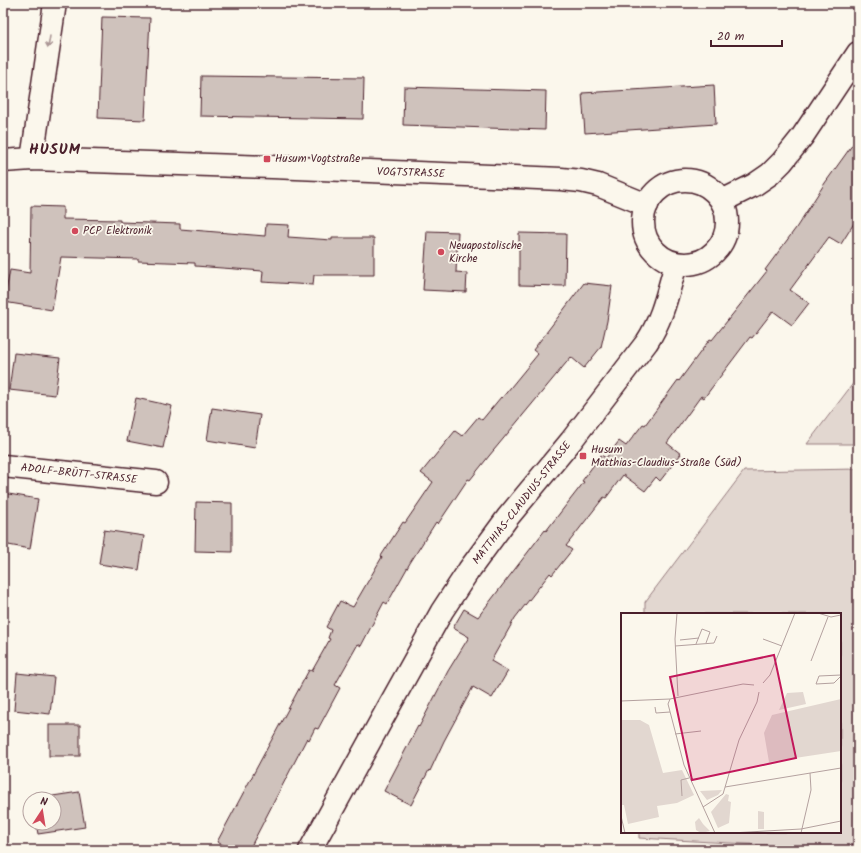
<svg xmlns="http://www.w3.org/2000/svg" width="861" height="853" font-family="Kalam,sans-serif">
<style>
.green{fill:#e2d7d0;stroke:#967b7e}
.building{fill:#cfc2bc;stroke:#4a1f2b}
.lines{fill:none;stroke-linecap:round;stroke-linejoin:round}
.minor-casing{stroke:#4a1f2b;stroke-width:25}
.minor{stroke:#fbf7ec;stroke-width:22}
.oneway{stroke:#ab9695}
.poi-dot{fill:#d1495b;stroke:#fbf7ec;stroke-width:1.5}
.labels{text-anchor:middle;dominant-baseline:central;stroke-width:3.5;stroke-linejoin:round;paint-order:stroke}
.poi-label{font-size:11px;fill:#4a1f2b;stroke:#fbf7ec;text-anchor:start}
.street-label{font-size:11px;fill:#4a1f2b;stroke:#fbf7ec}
.district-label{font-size:15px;font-weight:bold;letter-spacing:1px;fill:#4a1f2b;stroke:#fbf7ec}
.inset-road{fill:none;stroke:#b4a19f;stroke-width:1}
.view{fill:#c2185b;fill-opacity:0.15;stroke:#c2185b;stroke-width:2}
.inset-edge{fill:none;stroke:#4a1f2b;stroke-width:2}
</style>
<rect width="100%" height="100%" fill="#fbf7ec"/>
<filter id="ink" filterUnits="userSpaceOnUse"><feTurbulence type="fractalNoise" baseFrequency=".025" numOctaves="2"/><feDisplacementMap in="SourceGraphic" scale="8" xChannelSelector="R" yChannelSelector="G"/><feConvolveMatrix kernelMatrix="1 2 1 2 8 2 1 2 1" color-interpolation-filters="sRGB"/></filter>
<g filter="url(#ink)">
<g class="green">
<path d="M858,377V444H807Z"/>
<path d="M858,469V850L639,838V832H840V614H645V602L744,471Z"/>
</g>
<g class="building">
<path d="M102,17L150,18L145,120L98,118Z"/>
<path d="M201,76L364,78L363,119L200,116Z"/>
<path d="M714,85L716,124L585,133L582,93Z"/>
<path d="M404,87L546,91L545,130L403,125Z"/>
<path d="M858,137V217L841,244L829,237L790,290L809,303L792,325L773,311L752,338L750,337L704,398L701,396L667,443L681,454L660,481L656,477L645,491L623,475L606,498L604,497L566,546L572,550L552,575L550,573L515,618L491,661L508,671L492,698L473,687L444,741L430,771L429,770L411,805L384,791L418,726L419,727L448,671L469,637L453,628L464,609L478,617L545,530L546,531L584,482L582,481L601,455L606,458L619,441L626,446L643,424L645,425L678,380L679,381L710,339L712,340L767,271L765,270L796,228L825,183Z"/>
<path d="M31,206L63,207V219L120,220V222L180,224V229L265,236L266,224L289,225L288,237L332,240V238H374V275H314L313,285L262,282L263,271L195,266V263L138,261V259L61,257L52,310L4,302L10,270L30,273Z"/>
<path d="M427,231L458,232L456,272L467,273L466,292L423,290Z"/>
<path d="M519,233L566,234L565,286L519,285Z"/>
<path d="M584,283L612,286L607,321L601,347L584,368L571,357L489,456L470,480L468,479L438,524L436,522L410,563L387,604L384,602L361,646L358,644L335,685L340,688L318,729L315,728L309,740L307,738L249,850H233L217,842L309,670L312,671L330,639L328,638L331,630L326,627L340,601L353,607L382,557L381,556L403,522L405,523L433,482L421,473L455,431L462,436L478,417L482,420L501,397L502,398L538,354L533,350Z"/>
<path d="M14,353L60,358L55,395L9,390Z"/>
<path d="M136,398L172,406L163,448L127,441Z"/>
<path d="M212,408L260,415L255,448L207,440Z"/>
<path d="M3,493L38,499L30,549L3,544Z"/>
<path d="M196,502L232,503V552L195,551Z"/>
<path d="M104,530L144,536L139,570L99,564Z"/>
<path d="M17,673L54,677L50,714L14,710Z"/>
<rect x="49" y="725" width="31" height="31"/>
<path d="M79,792L85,827L38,834L36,823H54V799H33Z"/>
</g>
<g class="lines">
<g class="minor-casing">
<g id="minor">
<path d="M32,159L55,3"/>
<path d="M3,161L32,159L272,167L561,179L581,181L598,185L647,205"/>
<circle cx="685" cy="222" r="42"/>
<path d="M722,201L754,185L770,174L782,162L802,137L858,53"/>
<path d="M3,466L156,482"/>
<path d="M310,850L387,710L442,611L469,570L508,517L571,441L647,342C663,318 668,291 676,264"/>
</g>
</g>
<use href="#minor" class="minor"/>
</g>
<defs><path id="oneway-shaft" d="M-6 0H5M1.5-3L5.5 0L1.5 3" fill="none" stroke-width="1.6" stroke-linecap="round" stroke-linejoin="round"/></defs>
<use class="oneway" href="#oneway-shaft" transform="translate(49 42) rotate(99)"/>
</g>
<g class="poi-dot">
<rect x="263" y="155" width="8" height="8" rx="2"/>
<circle cx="75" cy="231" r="4"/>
<circle cx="441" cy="252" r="4"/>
<rect x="579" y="452" width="8" height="8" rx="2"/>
</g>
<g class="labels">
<g class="poi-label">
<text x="275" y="159">Husum Vogtstraße</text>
<text x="83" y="231">PCP Elektronik</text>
<text x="449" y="246">Neuapostolische<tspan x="449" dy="13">Kirche</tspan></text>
<text x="591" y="450">Husum<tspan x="591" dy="13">Matthias-Claudius-Straße (Süd)</tspan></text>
</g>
<g class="street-label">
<text transform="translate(411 173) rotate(2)">VOGTSTRASSE</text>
<text transform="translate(79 474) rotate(6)">ADOLF-BRÜTT-STRASSE</text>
<text transform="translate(522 503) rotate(-52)">MATTHIAS-CLAUDIUS-STRASSE</text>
</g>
<g class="district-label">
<text x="55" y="150">HUSUM</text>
</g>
</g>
<g transform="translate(621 613)">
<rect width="220" height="220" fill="#fbf7ec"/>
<path d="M182,79L185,91L158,97L166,80ZM220,86V138L148,149L143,120L151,102ZM0,107H19L28,112L42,160L61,157L73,182L56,190L36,193L38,204L7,211L3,192H0ZM101,177L97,182L86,187L79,178ZM105,181L108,182L107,188L110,189L108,210L97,215L90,199ZM137,198L143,199V216H137ZM78,205L82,211L89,218L80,220L75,217L74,209Z" fill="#e2d7d0"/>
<path class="inset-road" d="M56,0L54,26L57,83M197,0L210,4L220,2M142,26L161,33M59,27L78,25M75,31L81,16L89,19L85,30M54,33L93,30L96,23M190,48L207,4M220,62L198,63L195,71L213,70L220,63M142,70L149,62L174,0M49,86L122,71L133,72M0,88L49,86L47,91L63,152L94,220M34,94L35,100L49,99M54,121L80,118M104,174L220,155M61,183L60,167L68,165M82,194L102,181L118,127L136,89L138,79M0,203L4,220M110,220L180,216L220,208M180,220L190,177L189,160"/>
<path class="view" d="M153,42L175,145L71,167L49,64Z"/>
<rect width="220" height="220" class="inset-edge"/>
</g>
<rect width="861" height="853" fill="none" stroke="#fbf7ec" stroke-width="16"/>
<rect x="8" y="8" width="845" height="837" fill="none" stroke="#4a1f2b" stroke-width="1.5" filter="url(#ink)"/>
<g transform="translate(42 811) rotate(12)"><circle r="19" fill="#fbf7ec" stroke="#b4a19f"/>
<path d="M0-3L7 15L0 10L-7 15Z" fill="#d1495b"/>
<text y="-6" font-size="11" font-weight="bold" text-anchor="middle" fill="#4a1f2b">N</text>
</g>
<path d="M711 40v6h71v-6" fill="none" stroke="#4a1f2b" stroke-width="2"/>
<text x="717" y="40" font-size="12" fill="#4a1f2b" stroke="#fbf7ec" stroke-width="3" paint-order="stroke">20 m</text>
</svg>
